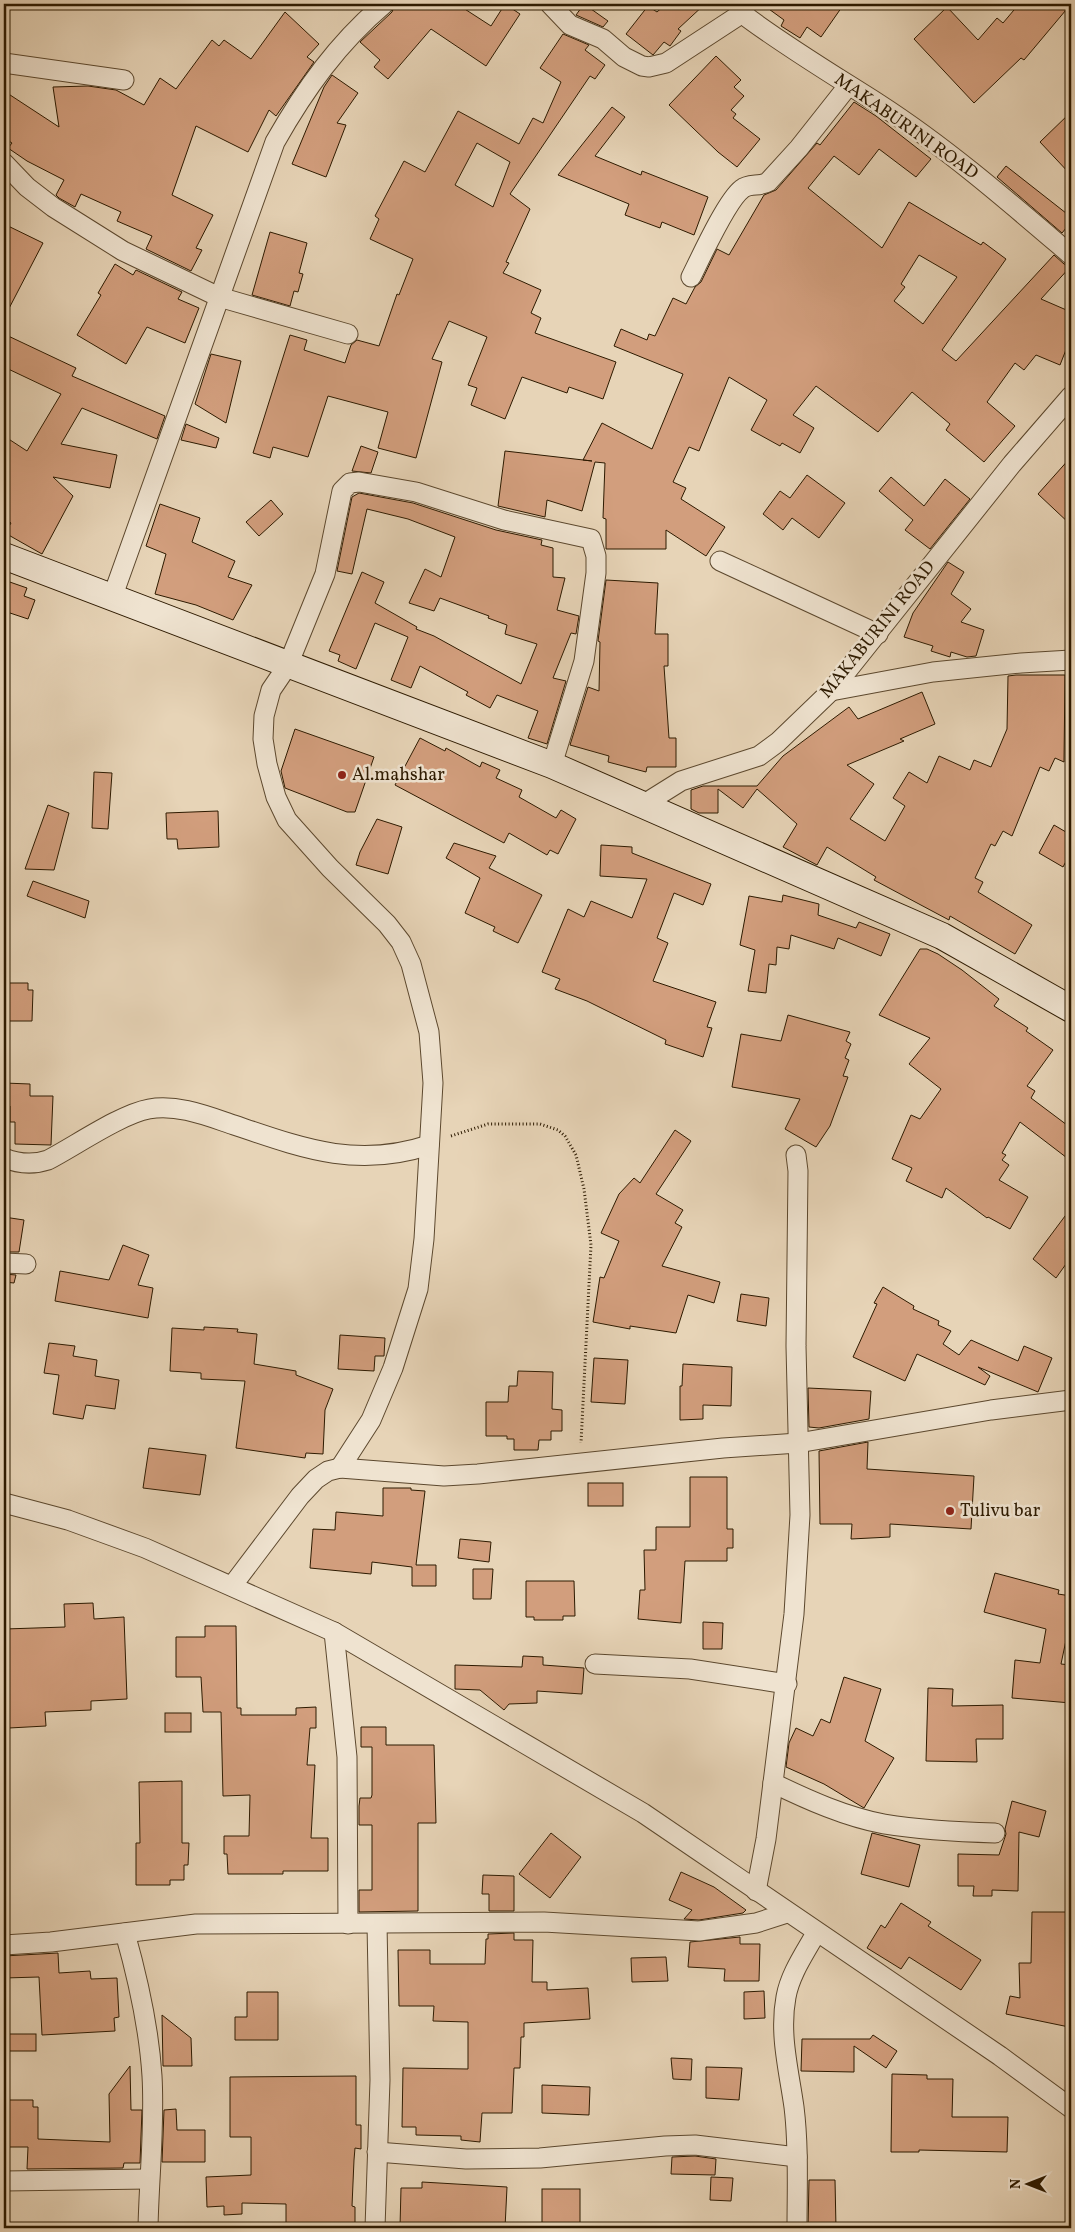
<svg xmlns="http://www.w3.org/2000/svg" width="1075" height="2232" font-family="Vollkorn,serif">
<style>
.building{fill:#d29e7d;stroke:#2d1a00;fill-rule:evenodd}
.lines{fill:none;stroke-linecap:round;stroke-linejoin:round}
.street-casing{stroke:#5c482e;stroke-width:21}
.secondary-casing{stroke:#2d1a00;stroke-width:28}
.path{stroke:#2d1a00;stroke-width:3;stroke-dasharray:1 2.5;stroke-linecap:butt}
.street{stroke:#efe3d0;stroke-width:19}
.secondary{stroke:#efe3d0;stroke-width:26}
.poi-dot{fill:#8f2418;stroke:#efe3d0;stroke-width:2}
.labels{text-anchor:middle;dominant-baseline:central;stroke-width:5;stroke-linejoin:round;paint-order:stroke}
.street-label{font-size:18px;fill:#2d1a00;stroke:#efe3d0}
.poi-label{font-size:18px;fill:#2d1a00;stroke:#efe3d0;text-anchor:start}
</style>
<rect width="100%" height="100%" fill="#e7d4b7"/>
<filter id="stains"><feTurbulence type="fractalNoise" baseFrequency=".004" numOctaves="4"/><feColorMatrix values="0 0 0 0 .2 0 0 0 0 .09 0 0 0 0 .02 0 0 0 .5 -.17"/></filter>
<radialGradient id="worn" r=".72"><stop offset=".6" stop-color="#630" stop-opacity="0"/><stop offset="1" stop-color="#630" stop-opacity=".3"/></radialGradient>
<g class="building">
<path d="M395,4H457L491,26L505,4L520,14L486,66L431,29L388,79L374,67L380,60L360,42L392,12Z"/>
<path d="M584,4L608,21L603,27L576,15Z"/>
<path d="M666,4H705L678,29L681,31L670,46L664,42L653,55L626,34L648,6L657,12Z"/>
<path d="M762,4H844L821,37L807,27L800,38L781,26L784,20Z"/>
<path d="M1019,4H1071L1024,60L1021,58L974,103L914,39L947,7L978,40L997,18L1003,23Z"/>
<path d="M285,12L319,44L307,57L314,62L276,116L269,110L248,152L196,126L172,195L213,215L196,248L202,250L191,271L146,249L152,236L117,221L121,212L81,194L75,207L59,198L56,195L64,180L27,161L8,148L12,143L4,138V91L59,127L53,87L88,86L116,90L144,105L160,78L176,89L212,40L219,46L224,40L251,59Z"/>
<path d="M563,34L589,45L585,50L605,65L595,79L590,76L510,194L530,209L506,262L509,263L503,273L541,290L531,313L541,318L535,333L616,362L603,399L569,387L567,393L522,377L505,419L471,405L477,388L468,385L487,337L449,321L432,359L442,362L416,458L378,448L388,412L328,396L308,457L273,447L270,458L253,453L290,335L307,340L304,350L345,363L351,345L357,340L379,346L397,294L399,295L413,259L370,239L379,219L375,216L404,161L425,172L458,111L519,144L533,118L543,123L561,82L540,68ZM477,143L510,162L493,207L455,185Z"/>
<path d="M716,56L741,80L734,87L744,96L731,110L736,114L733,118L760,139L737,167L718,152L669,105Z"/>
<path d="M332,75L358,93L337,123L346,125L326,177L292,164L324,87Z"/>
<path d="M854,102L876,116L931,159L916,177L879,149L859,175L834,156L808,188L882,248L909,202L981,245L983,242L1006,259L942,350L956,361L1054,255L1064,264L1071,266L1041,299L1071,312V337L1060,365L1036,355L1024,370L1015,363L987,402L1015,426L984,462L946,430L950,424L912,392L878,432L816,386L793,415L814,428L800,453L782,443L780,446L751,430L767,400L729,377L699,451L689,447L673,482L686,488L681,499L725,527L706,556L666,530V549H606V519L603,518L605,463L595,462L582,511L547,500L545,517L498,506L505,451L592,461L583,460L602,423L652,449L683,374L614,346L621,329L647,340L649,334L655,336L673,298L686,304L695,287L701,282L717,249L729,255L764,195L776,190L817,143L820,145ZM919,255L957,277L923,324L894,301L905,287L901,284Z"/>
<path d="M612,107L625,117L595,156L641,175L642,171L708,197L694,235L662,222L660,228L625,215L629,204L558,175Z"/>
<path d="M1071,112V175L1040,142Z"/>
<path d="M1006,166L1071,217V222L1062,233L997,177Z"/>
<path d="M4,224L43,243L4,318Z"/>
<path d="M270,232L307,243L299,273L303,274L298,292L294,291L290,306L252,295Z"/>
<path d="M115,264L133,275L136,270L182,292L178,299L199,308L185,343L147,327L126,364L77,335L101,295L98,293Z"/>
<path d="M4,334L76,368L72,376L165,416L157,439L82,408L61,444L117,455L110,488L53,477L73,496L42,554L5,533L11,523L4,518V436L27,451L61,394L4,367Z"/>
<path d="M211,354L241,361L226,423L195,404Z"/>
<path d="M186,424L219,438L216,448L181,440Z"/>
<path d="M361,446L378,452L371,473L352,471Z"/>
<path d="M1071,457V525L1038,494Z"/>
<path d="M807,475L845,503L819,538L792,518L783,530L763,514L780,491L790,498Z"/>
<path d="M891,477L924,506L945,479L970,499L930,549L905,530L913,520L879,491Z"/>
<path d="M359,493L413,503L496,530L542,540L541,545L553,548V577L565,578L557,610L579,616L576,634L571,633L553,678L566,681L547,744L528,738L538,711L497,695L490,708L466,695L468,692L420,666L411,688L391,680L408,637L375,623L356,669L338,661L340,655L329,651L362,572L384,582L375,603L417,627L416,629L434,636L521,684L537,644L505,634L507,625L488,618L489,616L440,598L434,611L409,603L425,569L441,577L455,537L408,519L367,509L352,574L337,571L352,497Z"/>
<path d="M271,500L283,514L259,536L246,522Z"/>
<path d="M160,504L200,518L192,542L235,561L228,577L252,585L233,620L196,605L155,594L166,554L146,546Z"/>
<path d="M948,562L964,572L951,594L971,609L961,622L984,630L976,656L967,657L951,652L950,657L931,651L933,646L904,637L913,613Z"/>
<path d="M4,580L27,588L24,596L35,600L28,619L4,611Z"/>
<path d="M606,580L658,583L655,634H668V666H664L669,738H676V767H647L646,772L608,762L609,756L570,745L588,687L599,691L600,642L598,641Z"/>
<path d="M1016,675H1065L1064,762L1055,758L1049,771L1040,767L1012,836L1003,831L995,846L991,844L975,878L983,882L978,892L1032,925L1015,954L950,916L949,920L874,880L876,877L827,847L817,865L783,847L797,824L757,789L743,808L718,789V813H699L691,809V790L703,786H757L783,756L849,707L858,719L922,692L935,724L900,739L904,741L847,765L874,784L850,819L885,841L905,806L893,798L909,772L927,783L939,756L970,770L974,760L991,767L1007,729L1008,676Z"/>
<path d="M295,729L374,757L355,812H347L285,788L281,771Z"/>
<path d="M420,738L445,751L446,748L480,767L482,762L500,770L496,778L522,790L519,797L556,818L561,810L576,819L558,854L550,850L547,855L509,833L504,843L395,785Z"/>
<path d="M94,772L112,773L108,829L92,828Z"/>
<path d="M48,805L69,813L54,870L25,869Z"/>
<path d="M218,811L219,847L178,849L177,839H167L166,813Z"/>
<path d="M377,819L402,827L388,874L356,865L360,852Z"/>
<path d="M1054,825L1071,835V852L1063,867L1039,853Z"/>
<path d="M454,843L496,856L489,868L542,895L518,943L493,931L495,927L465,913L480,878L446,858Z"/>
<path d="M601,845L632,847V853L711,884L703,905L674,893L657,938L668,943L653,981L716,1002L707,1027L712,1028L703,1057L665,1044L666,1040L587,1001L555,989L560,979L542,972L568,909L584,917L591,901L632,918L647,879L600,876Z"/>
<path d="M33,881L89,901L85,918L27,896Z"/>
<path d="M783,895L819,904L818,915L856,928L859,922L890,934L881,956L838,938L834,949L791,935L789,949L777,947L776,965L769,964L766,993L748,991L755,950L740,945L749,896L782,902Z"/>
<path d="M920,949H927L938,954L962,970L999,999L994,1006L1028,1028L1026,1031L1053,1050L1027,1086L1035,1091L1031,1098L1071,1128V1161L1020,1122L1002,1153L1006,1155L1002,1160L1009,1165L999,1180L1028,1197L1010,1229L988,1217L987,1218L946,1188L942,1198L906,1181L912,1168L892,1159L911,1115L920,1119L941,1089L909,1064L930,1038L879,1015Z"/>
<path d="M4,983H28V990H33L32,1021H4Z"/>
<path d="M788,1015L850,1032L846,1041L851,1044L845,1058L849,1060L843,1076L848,1077L830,1126L816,1147L785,1129L800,1099L732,1087L741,1034L781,1041Z"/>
<path d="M4,1083L30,1084V1096H53L51,1145L15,1144V1122H10V1106H4Z"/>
<path d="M675,1130L691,1141L656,1194L683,1210L675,1223L682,1227L662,1266L720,1282L714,1303L688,1295L676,1333L630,1326V1329L593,1322L600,1277L604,1278L619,1241L601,1233L619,1194L634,1178L640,1183Z"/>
<path d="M1071,1208V1257L1056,1278L1033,1259Z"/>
<path d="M4,1217L24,1220L19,1252H4Z"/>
<path d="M123,1245L149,1255L138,1285L153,1288L148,1318L55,1301L60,1271L109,1280Z"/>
<path d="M4,1274L16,1275L14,1283L4,1282Z"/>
<path d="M883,1287L914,1306L913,1309L939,1321L938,1325L951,1331L943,1344L959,1355L971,1340L1018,1361L1024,1346L1052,1358L1038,1392L978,1367L990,1376L985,1385L917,1354L905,1381L853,1357L877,1304L874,1303Z"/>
<path d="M741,1294L769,1298L766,1326L737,1321Z"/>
<path d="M204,1327L238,1329L237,1332L257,1334L254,1364L296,1371V1375L333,1389L325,1410L323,1454L306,1453L305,1458L236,1448L245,1381L201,1379V1373L170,1371L172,1328L204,1330Z"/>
<path d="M340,1335L385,1338L384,1356H375L374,1371L338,1369Z"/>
<path d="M49,1343L75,1346L73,1356L97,1360L95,1376L119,1380L115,1409L86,1405L83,1419L53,1414L59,1375L44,1373Z"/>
<path d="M594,1358L628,1360L625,1404L591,1402Z"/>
<path d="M683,1364L732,1367L731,1406L703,1405V1419L680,1420V1386H682Z"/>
<path d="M518,1371L553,1372L552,1409L562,1410V1431H551V1440H539L538,1450H514V1439H507V1436H486V1402H508L509,1386H517Z"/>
<path d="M808,1388L871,1391L869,1419L819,1428L809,1427Z"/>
<path d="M868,1442L867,1469L974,1476L971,1529L890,1524V1537L851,1539L852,1524H820L819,1451Z"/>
<path d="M149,1448L206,1455L200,1495L143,1488Z"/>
<path d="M690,1477H727V1529H733V1548H727V1561H685L681,1623L638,1619L640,1590H645L644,1550H656V1527H690Z"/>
<rect x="588" y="1483" width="35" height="23"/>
<path d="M383,1488H411V1490L425,1491L416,1565H436V1586H412V1567L372,1562L371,1574L310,1568L313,1529L335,1530L336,1512L383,1516Z"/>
<path d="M460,1539L491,1542L489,1562L458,1558Z"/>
<path d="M473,1569H493L491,1599H473Z"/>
<path d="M995,1573L1059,1590L1058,1594L1071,1596V1626H1069L1061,1664L1071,1665V1703L1012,1698L1015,1660L1040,1663L1046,1629L984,1612Z"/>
<path d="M526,1581H574L575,1616H563V1620H534V1617H526Z"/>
<path d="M93,1603L94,1619L124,1617L127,1699L91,1701V1710L45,1712L46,1726L9,1728L8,1717H4V1695H8L5,1629L65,1627L64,1604Z"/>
<path d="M703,1622L723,1623L722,1649H703Z"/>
<path d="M205,1626H236L237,1708H241V1715H296V1708L316,1707V1728H310L307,1765H315L311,1838H328V1871H283V1874H228L227,1854H224V1836H249L250,1795L223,1796L221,1712H203L201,1677H176V1637H205Z"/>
<path d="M523,1656L543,1657V1665L584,1668L582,1694L537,1691V1703L509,1704L504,1710L480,1690L455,1689V1665L522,1667Z"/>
<path d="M844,1677L881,1689L865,1741L894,1758L864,1808L824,1784L786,1767L789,1743L796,1728L813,1736L821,1719L830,1723Z"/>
<path d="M928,1688L953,1689L952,1706L1003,1705V1739H976L977,1762L926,1761Z"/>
<rect x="165" y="1713" width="26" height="19"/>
<path d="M361,1727H386V1745H434L436,1823H418V1911L359,1912V1890H372V1825H359V1806L360,1798H371L372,1795V1747H361Z"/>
<path d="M182,1781V1843H189L188,1865H184V1880H170V1885H136V1843H140L139,1782Z"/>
<path d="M1012,1801L1046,1811L1039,1837L1019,1832L1018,1891L992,1890V1896H973L974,1886H958V1854L999,1855L1006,1834L1005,1829Z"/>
<path d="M551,1833L581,1857L550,1898L519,1874Z"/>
<path d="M872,1833L920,1845L909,1887L861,1874Z"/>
<path d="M681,1872L714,1887L746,1910L743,1913L699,1920L684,1919L692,1910L669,1900Z"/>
<path d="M483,1875L514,1876V1911H489V1894H482Z"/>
<path d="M901,1903L931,1922L928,1926L981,1960L961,1990L909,1957L901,1969L867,1948L881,1925L885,1928Z"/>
<path d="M1032,1912H1071L1070,1959H1067L1068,2007L1071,2008L1069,2027L1006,2014L1010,1996L1020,1998L1019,1963H1031Z"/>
<path d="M514,1933V1940H533L532,1982H547V1990L588,1988L590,2019L524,2023V2037H521L520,2068H514L512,2113H482L480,2142L461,2140V2136L416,2135V2127H402L403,2068L468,2069V2022L433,2021L434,2006H399L398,1950H430V1964H485L486,1939H488V1934Z"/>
<path d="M740,1937V1944H760L759,1981H724L725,1969L688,1967L690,1942Z"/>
<path d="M58,1953L59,1973L90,1971L91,1979L117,1978L119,2017L114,2018L115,2031L42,2035L39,1977L4,1978V1956Z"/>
<path d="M666,1957L668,1981L632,1982L631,1958Z"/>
<path d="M764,1991L765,2018L744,2019V1992Z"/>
<path d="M247,1992H278V2040H235V2017H247Z"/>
<path d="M162,2015L191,2038L192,2066H163Z"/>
<rect x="4" y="2034" width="32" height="17"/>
<path d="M873,2035L897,2051L886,2068L854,2046V2072L801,2071L802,2039H870Z"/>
<path d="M671,2058L692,2059L691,2080L673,2079Z"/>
<path d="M130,2066L131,2110H142L140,2163H124L123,2168L27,2169L28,2147H4V2100H33V2107H38V2139L110,2142L109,2094Z"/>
<path d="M706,2067L742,2068L739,2100L706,2098Z"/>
<path d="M892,2074L927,2075V2079H953L952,2117H1008L1007,2152L919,2150V2152H891Z"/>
<path d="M356,2076V2125H361V2149L355,2148L354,2160L352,2206L355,2207V2228H286V2204L242,2203V2214L224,2215V2206L207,2207L206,2177L251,2175V2137H230V2077Z"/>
<path d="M542,2085L590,2087L589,2115L542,2113Z"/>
<path d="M176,2109L177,2130H205V2162H162L164,2110Z"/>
<path d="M695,2156L716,2159L715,2175L671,2174L672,2157Z"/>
<path d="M711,2177L733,2178L731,2201L710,2200Z"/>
<path d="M809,2180H835L836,2228H808Z"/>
<path d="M422,2182L507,2187L505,2228L400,2227L401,2188H422Z"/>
<rect x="542" y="2189" width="38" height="39"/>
</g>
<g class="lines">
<g class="street-casing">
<g id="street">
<path d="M550,4L570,25L603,39L624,57L642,66L649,67L666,63L744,12"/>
<path d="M746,4L744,12L748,18C790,49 835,76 879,104C947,148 1009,202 1071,255"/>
<path d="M4,63L124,80"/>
<path d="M4,163L27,187L53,207L123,251L219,297L348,334"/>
<path d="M691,277C701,257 727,200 742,189C749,183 760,187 768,182L799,148L848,86"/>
<path d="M720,561L878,634"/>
<path d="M112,598L275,142C305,89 338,43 384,4"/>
<path d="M831,691L933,672L1021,663L1071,660"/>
<path d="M641,806L681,781L759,756L778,742L831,691L1012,464L1071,396"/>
<path d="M4,1158C19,1164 33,1165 48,1160C75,1146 121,1114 149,1109C178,1104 207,1116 234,1125C302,1148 357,1169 429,1145"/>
<path d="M4,1263L26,1264"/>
<path d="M340,1468L371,1420L393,1368L418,1289L424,1239L433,1083L429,1032L411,964L401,942L387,924L330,868L287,820L276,797L267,764L263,739L264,716L271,690L288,665L325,574L342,491L350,483L359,482L416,492L504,520L591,539L596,556V573L584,661L552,765"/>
<path d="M4,1503L68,1520L145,1548L334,1632L643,1813L1000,2056L1071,2108"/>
<path d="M232,1586L300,1496L316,1479L328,1471L340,1468L444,1476L478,1474L723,1448L798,1443L991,1410L1071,1400"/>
<path d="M334,1632L347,1757L348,1924"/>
<path d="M595,1664L690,1669L787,1684"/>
<path d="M773,1783C808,1800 846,1817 884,1824C921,1830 958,1832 995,1833"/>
<path d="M756,1891L766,1839L794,1614L800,1515L796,1346L798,1171L796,1155"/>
<path d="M125,1933C138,1979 149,2028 152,2076C155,2127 149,2177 148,2228"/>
<path d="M4,1945L51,1942L196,1924L544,1922L699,1931L756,1923L787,1913"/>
<path d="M377,2152L466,2159L540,2158L665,2146L695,2145L797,2157"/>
<path d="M4,2181L149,2179"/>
<path d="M375,2228L380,2080L377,1924"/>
<path d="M797,2228C797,2188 799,2147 794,2107C789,2071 779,2034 786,1997C790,1974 805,1953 816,1933"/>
</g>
</g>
<g class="secondary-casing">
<path id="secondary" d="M4,556L552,765L942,936L1071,1009"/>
</g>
<path class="path" d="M451,1136L488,1124H540L558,1130L565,1136L576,1155L584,1189L591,1245L581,1443"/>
<use href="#street" class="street"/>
<use href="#secondary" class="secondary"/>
</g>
<g class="poi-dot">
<circle cx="342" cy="775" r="5"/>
<circle cx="950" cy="1511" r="5"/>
</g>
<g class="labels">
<g class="street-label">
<text transform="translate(906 127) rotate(35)">MAKABURINI ROAD</text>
<text transform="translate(878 630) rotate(-51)">MAKABURINI ROAD</text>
</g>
<g class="poi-label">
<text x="352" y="775">Al.mahshar</text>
<text x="960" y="1511">Tulivu bar</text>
</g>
</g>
<rect width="1075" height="2232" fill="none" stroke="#e7d4b7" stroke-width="20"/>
<rect x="5" y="5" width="1065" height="2222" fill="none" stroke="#2d1a00" stroke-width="2.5"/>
<rect x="10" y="10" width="1055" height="2212" fill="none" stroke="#2d1a00"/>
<g transform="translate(1028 2184) rotate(270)" stroke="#efe3d0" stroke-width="4" paint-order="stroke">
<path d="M0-4L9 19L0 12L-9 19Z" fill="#2d1a00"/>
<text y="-8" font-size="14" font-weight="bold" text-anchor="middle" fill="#2d1a00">N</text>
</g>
<rect width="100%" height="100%" filter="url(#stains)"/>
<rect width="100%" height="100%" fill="url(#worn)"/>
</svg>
